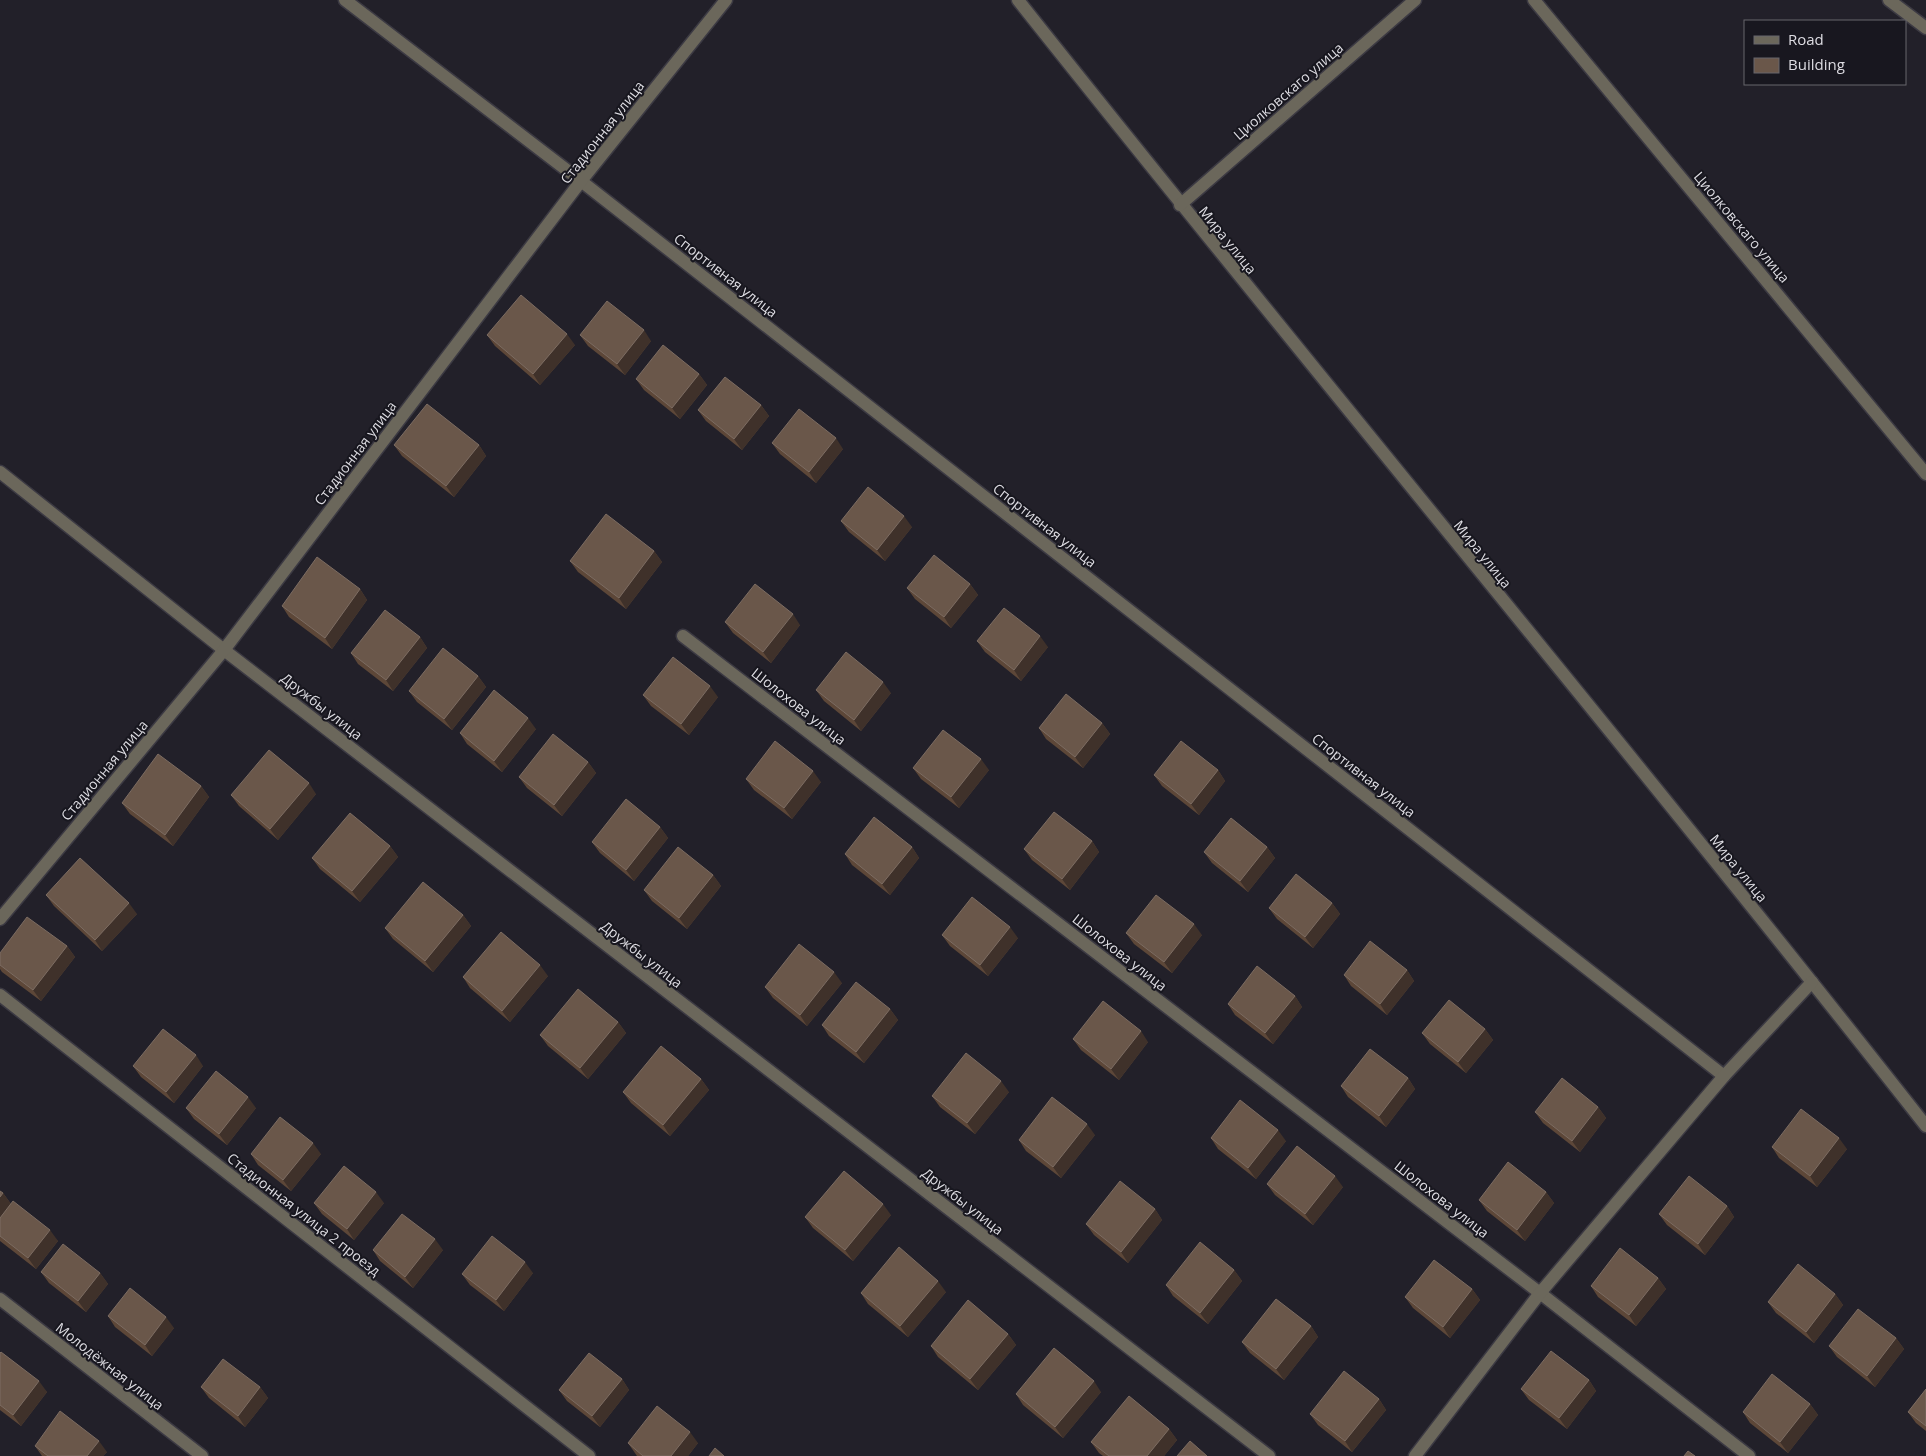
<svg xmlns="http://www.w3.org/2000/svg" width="1926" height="1456" font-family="'Open Sans',sans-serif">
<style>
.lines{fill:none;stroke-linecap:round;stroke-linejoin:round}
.minor-casing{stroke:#3c3a43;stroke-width:15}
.minor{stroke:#6b675b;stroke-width:12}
.wall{fill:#5d4738}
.shaded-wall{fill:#3f312a}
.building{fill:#6a574a;stroke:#7c6c62}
.labels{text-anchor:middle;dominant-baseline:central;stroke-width:4;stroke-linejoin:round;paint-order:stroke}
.street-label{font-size:14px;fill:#dddce2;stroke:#18171f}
</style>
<rect width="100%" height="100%" fill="#222029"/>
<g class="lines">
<g class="minor-casing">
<g id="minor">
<path d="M345,0L581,181L1724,1076"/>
<path d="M1018,0C1318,378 1628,747 1926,1126"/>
<path d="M1534,0L1926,474"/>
<path d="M1889,0L1926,28"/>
<path d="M1180,205L1415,0"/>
<path d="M0,472L224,650L1269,1456"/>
<path d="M683,636L1540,1293L1749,1456"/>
<path d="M0,919L224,650L581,181L726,0"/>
<path d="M0,995L589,1456"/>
<path d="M0,1299L202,1456"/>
<path d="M1415,1456L1540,1293L1724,1076L1812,982"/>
</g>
</g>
<use href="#minor" class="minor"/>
</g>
<g class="wall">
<path d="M487,335L575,345L540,385L495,346Z"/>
<path d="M580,335L651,341L625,375L588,346Z"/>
<path d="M699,374L707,385L680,419L644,390L636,379Z"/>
<path d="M761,405L769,416L742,450L706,421L698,410Z"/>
<path d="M772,443L843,449L816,483L780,454Z"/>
<path d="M394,445H479L486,456L454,497L402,456Z"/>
<path d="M841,521L912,527L885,561L849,532Z"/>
<path d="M654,551L662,562L626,609L578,572L570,561Z"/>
<path d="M970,584L978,595L951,628L915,599L907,588Z"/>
<path d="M360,589L367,600L332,649L289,617L282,606Z"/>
<path d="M725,622L800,625L771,663L733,633Z"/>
<path d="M420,637L427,648L393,691L358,664L351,653Z"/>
<path d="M977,641L1048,647L1021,681L985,652Z"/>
<path d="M478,676L486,687L452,730L417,702L409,691Z"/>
<path d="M816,690L891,693L861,731L824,701Z"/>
<path d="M643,695L718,697L689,735L651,706Z"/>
<path d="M1102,723L1110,734L1083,768L1046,739L1039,728Z"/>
<path d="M536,729L502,772L467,744L460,733Z"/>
<path d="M588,762L596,773L562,816L527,788L519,777Z"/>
<path d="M913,768L989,770L959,808L921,779Z"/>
<path d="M1218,770L1225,781L1199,815L1162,786L1154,775Z"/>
<path d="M746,779L821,782L792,819L754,790Z"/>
<path d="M201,786L209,797L173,846L130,814L122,803Z"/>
<path d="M316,794L278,840L239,806L231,795Z"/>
<path d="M660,827L668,838L634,881L600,853L592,842Z"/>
<path d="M1092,841L1099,852L1070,890L1032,860L1024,849Z"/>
<path d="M390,846L398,857L360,902L320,869L312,858Z"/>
<path d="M912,847L919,858L890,895L852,865L845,854Z"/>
<path d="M1267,847L1275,858L1248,892L1212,863L1204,852Z"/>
<path d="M713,875L721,886L687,929L652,901L644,890Z"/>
<path d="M46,895L137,914L102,951L54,906Z"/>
<path d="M1332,903L1340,914L1313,948L1277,919L1269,908Z"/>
<path d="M463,915L471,926L433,972L393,939L385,928Z"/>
<path d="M1126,933L1202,935L1172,973L1134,944Z"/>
<path d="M942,935L1018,938L988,976L950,946Z"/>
<path d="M67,946L75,957L41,1001L2,972L0,969V953Z"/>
<path d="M1407,970L1414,981L1387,1015L1351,986L1344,975Z"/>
<path d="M548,976L510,1022L470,988L463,977Z"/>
<path d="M842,983L807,1026L773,998L765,987Z"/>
<path d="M1295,996L1302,1007L1273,1044L1235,1015L1228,1004Z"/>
<path d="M890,1009L898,1020L864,1063L829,1036L822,1025Z"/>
<path d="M618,1022L626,1033L588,1079L548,1046L540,1035Z"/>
<path d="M1485,1029L1493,1040L1466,1073L1430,1044L1422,1033Z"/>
<path d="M1073,1039L1148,1042L1119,1080L1081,1050Z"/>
<path d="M133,1066H203L174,1103L141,1077Z"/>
<path d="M1408,1078L1415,1089L1386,1127L1348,1097L1341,1086Z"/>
<path d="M701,1079L709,1090L670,1136L631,1103L623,1092Z"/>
<path d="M1009,1092L975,1134L940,1107L932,1096Z"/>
<path d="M1598,1107L1606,1118L1580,1152L1543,1123L1535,1112Z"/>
<path d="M186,1108H256L227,1145L194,1119Z"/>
<path d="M1095,1135L1061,1178L1026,1151L1019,1140Z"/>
<path d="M1211,1138L1286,1141L1256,1179L1218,1149Z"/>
<path d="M1772,1147L1847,1149L1817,1187L1779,1158Z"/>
<path d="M251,1154H321L291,1191L258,1165Z"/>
<path d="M1267,1184L1343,1187L1313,1225L1275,1195Z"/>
<path d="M0,1191L3,1193L11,1204L58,1241L36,1269L0,1241Z"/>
<path d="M1546,1192L1554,1203L1525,1241L1487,1211L1479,1200Z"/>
<path d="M314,1203H384L354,1240L322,1214Z"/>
<path d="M1727,1206L1734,1217L1705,1255L1667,1225L1659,1214Z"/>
<path d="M1155,1209L1162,1220L1128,1263L1094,1235L1086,1224Z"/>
<path d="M891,1215L853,1261L813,1228L805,1217Z"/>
<path d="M373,1250H443L413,1288L380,1261Z"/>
<path d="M1234,1270L1242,1281L1208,1324L1173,1296L1166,1285Z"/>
<path d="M41,1272L100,1273L108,1284L86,1312L49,1283Z"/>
<path d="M533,1273L504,1311L470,1285L462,1274Z"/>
<path d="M1658,1278L1666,1289L1636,1326L1598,1297L1591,1286Z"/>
<path d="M1472,1289L1480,1300L1450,1338L1413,1308L1405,1297Z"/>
<path d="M946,1292L908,1337L868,1304L861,1293Z"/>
<path d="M1835,1294L1843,1305L1814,1343L1776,1313L1768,1302Z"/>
<path d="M108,1316L174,1328L152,1356L115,1327Z"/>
<path d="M1311,1326L1318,1337L1284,1380L1250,1353L1242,1342Z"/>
<path d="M1008,1334L1016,1345L978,1390L938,1357L931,1346Z"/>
<path d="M1896,1338L1904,1349L1875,1387L1837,1357L1829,1346Z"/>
<path d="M0,1353L47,1392L21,1426L0,1410Z"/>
<path d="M622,1379L629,1390L600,1427L567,1401L559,1390Z"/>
<path d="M1589,1380L1596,1391L1567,1429L1529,1400L1521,1389Z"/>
<path d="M201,1387H260L268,1398L245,1427L209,1398Z"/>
<path d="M1926,1389V1431L1916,1423L1908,1412Z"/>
<path d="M1101,1392L1063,1438L1023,1405L1016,1394Z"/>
<path d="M1379,1399L1386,1410L1352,1452L1318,1425L1310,1414Z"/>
<path d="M1810,1404L1818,1415L1788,1453L1750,1423L1743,1412Z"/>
<path d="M1169,1429L1177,1440L1164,1456H1103L1099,1453L1091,1442Z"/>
<path d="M628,1443H698L688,1456H637Z"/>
<path d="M35,1446L107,1452L103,1456H42Z"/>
</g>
<g class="shaded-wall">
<path d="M644,330L651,341L625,375L617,364Z"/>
<path d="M567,334L575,345L540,385L533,374Z"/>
<path d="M699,374L707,385L680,419L672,408Z"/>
<path d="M761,405L769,416L742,450L734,439Z"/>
<path d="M836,438L843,449L816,483L809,472Z"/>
<path d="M479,445L486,456L454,497L446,486Z"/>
<path d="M904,516L912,527L885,561L877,550Z"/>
<path d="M654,551L662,562L626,609L619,598Z"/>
<path d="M970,584L978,595L951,628L944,617Z"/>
<path d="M360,589L367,600L332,649L325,638Z"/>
<path d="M793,614L800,625L771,663L763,652Z"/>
<path d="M1040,636L1048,647L1021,681L1014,670Z"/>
<path d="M420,637L427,648L393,691L386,680Z"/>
<path d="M478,676L486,687L452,730L444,719Z"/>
<path d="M883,682L891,693L861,731L854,720Z"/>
<path d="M710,686L718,697L689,735L681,724Z"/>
<path d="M528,718L536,729L502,772L494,761Z"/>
<path d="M1102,723L1110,734L1083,768L1075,757Z"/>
<path d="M981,759L989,770L959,808L951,797Z"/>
<path d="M588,762L596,773L562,816L554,805Z"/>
<path d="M1218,770L1225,781L1199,815L1191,804Z"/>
<path d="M813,771L821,782L792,819L784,808Z"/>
<path d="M309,783L316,794L278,840L270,829Z"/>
<path d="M201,786L209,797L173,846L165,835Z"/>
<path d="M660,827L668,838L634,881L626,870Z"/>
<path d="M1092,841L1099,852L1070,890L1062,879Z"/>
<path d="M390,846L398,857L360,902L352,891Z"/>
<path d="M912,847L919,858L890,895L882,884Z"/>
<path d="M1267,847L1275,858L1248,892L1240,881Z"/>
<path d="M713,875L721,886L687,929L679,918Z"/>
<path d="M129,903L137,914L102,951L95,940Z"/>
<path d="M1332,903L1340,914L1313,948L1305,937Z"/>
<path d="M463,915L471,926L433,972L425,961Z"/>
<path d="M1194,924L1202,935L1172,973L1164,962Z"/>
<path d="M1010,927L1018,938L988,976L980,965Z"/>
<path d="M67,946L75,957L41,1001L33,990Z"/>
<path d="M540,965L548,976L510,1022L502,1011Z"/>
<path d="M1407,970L1414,981L1387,1015L1380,1004Z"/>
<path d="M834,972L842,983L807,1026L800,1015Z"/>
<path d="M1295,996L1302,1007L1273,1044L1265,1033Z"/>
<path d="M890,1009L898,1020L864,1063L856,1052Z"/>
<path d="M618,1022L626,1033L588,1079L580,1068Z"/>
<path d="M1485,1029L1493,1040L1466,1073L1458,1062Z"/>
<path d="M1141,1031L1148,1042L1119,1080L1111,1069Z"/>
<path d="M196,1055L203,1066L174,1103L166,1092Z"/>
<path d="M1408,1078L1415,1089L1386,1127L1379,1116Z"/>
<path d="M701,1079L709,1090L670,1136L663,1125Z"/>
<path d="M1001,1081L1009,1092L975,1134L967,1123Z"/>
<path d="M248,1097L256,1108L227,1145L219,1134Z"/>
<path d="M1598,1107L1606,1118L1580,1152L1572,1141Z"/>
<path d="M1087,1124L1095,1135L1061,1178L1053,1167Z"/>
<path d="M1278,1130L1286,1141L1256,1179L1248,1168Z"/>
<path d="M1839,1138L1847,1149L1817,1187L1810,1176Z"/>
<path d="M313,1143L321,1154L291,1191L283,1180Z"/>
<path d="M1335,1176L1343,1187L1313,1225L1305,1214Z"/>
<path d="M376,1192L384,1203L354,1240L347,1229Z"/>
<path d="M1546,1192L1554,1203L1525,1241L1517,1230Z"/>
<path d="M3,1193L11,1204L0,1218V1197Z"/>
<path d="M883,1204L891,1215L853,1261L845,1250Z"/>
<path d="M1727,1206L1734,1217L1705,1255L1698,1244Z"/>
<path d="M1155,1209L1162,1220L1128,1263L1121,1252Z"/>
<path d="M50,1230L58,1241L36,1269L28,1258Z"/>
<path d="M435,1239L443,1250L413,1288L405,1277Z"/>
<path d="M525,1262L533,1273L504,1311L496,1300Z"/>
<path d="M1234,1270L1242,1281L1208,1324L1200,1313Z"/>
<path d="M100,1273L108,1284L86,1312L78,1301Z"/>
<path d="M1658,1278L1666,1289L1636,1326L1629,1315Z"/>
<path d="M938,1281L946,1292L908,1337L900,1326Z"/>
<path d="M1472,1289L1480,1300L1450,1338L1443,1327Z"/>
<path d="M1835,1294L1843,1305L1814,1343L1806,1332Z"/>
<path d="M166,1317L174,1328L152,1356L145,1345Z"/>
<path d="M1311,1326L1318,1337L1284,1380L1276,1369Z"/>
<path d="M1008,1334L1016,1345L978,1390L970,1379Z"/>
<path d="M1896,1338L1904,1349L1875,1387L1867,1376Z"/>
<path d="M622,1379L629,1390L600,1427L592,1416Z"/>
<path d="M1589,1380L1596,1391L1567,1429L1559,1418Z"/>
<path d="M39,1381L47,1392L21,1426L13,1415Z"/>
<path d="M1094,1381L1101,1392L1063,1438L1055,1427Z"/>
<path d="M260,1387L268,1398L245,1427L238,1416Z"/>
<path d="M1379,1399L1386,1410L1352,1452L1345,1441Z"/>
<path d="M1810,1404L1818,1415L1788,1453L1780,1442Z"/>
<path d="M1169,1429L1177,1440L1164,1456H1147Z"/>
<path d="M690,1432L698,1443L688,1456H671Z"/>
<path d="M99,1441L107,1452L103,1456H87Z"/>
</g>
<g class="building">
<path d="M521,295L567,334L533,374L487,335Z"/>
<path d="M607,301L644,330L617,364L580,335Z"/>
<path d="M663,345L699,374L672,408L636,379Z"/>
<path d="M725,377L761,405L734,439L698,410Z"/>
<path d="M427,404L479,445L446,486L394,445Z"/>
<path d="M799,409L836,438L809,472L772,443Z"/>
<path d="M868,487L904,516L877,550L841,521Z"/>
<path d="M606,514L654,551L619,598L570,561Z"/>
<path d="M934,555L970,584L944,617L907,588Z"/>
<path d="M317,557L360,589L325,638L282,606Z"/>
<path d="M755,584L793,614L763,652L725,622Z"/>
<path d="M1004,608L1040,636L1014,670L977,641Z"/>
<path d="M385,610L420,637L386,680L351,653Z"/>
<path d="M443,648L478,676L444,719L409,691Z"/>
<path d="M846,652L883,682L854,720L816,690Z"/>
<path d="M673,657L710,686L681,724L643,695Z"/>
<path d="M494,690L528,718L494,761L460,733Z"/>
<path d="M1066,694L1102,723L1075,757L1039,728Z"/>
<path d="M943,730L981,759L951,797L913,768Z"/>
<path d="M553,734L588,762L554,805L519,777Z"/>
<path d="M775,741L813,771L784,808L746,779Z"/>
<path d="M1181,741L1218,770L1191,804L1154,775Z"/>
<path d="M269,750L309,783L270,829L231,795Z"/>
<path d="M158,754L201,786L165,835L122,803Z"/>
<path d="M626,799L660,827L626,870L592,842Z"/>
<path d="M1054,812L1092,841L1062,879L1024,849Z"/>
<path d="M350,813L390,846L352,891L312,858Z"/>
<path d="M874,817L912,847L882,884L845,854Z"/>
<path d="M1231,818L1267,847L1240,881L1204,852Z"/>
<path d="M678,847L713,875L679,918L644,890Z"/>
<path d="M80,858L129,903L95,940L46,895Z"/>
<path d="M1296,874L1332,903L1305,937L1269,908Z"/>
<path d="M423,882L463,915L425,961L385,928Z"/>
<path d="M1156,895L1194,924L1164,962L1126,933Z"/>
<path d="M972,897L1010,927L980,965L942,935Z"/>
<path d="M27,917L67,946L33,990L0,965V953Z"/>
<path d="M501,932L540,965L502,1011L463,977Z"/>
<path d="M1370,941L1407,970L1380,1004L1344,975Z"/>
<path d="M799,944L834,972L800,1015L765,987Z"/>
<path d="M1257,966L1295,996L1265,1033L1228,1004Z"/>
<path d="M856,982L890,1009L856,1052L822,1025Z"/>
<path d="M578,989L618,1022L580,1068L540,1035Z"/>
<path d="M1449,1000L1485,1029L1458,1062L1422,1033Z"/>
<path d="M1103,1001L1141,1031L1111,1069L1073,1039Z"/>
<path d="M163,1029L196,1055L166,1092L133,1066Z"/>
<path d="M661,1046L701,1079L663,1125L623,1092Z"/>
<path d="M1370,1049L1408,1078L1379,1116L1341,1086Z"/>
<path d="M966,1053L1001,1081L967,1123L932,1096Z"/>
<path d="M216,1071L248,1097L219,1134L186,1108Z"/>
<path d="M1562,1078L1598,1107L1572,1141L1535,1112Z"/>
<path d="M1052,1097L1087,1124L1053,1167L1019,1140Z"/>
<path d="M1240,1100L1278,1130L1248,1168L1211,1138Z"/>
<path d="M1801,1109L1839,1138L1810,1176L1772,1147Z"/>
<path d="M280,1117L313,1143L283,1180L251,1154Z"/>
<path d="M1297,1146L1335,1176L1305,1214L1267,1184Z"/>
<path d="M1508,1162L1546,1192L1517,1230L1479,1200Z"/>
<path d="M344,1166L376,1192L347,1229L314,1203Z"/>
<path d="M844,1171L883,1204L845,1250L805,1217Z"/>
<path d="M1689,1176L1727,1206L1698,1244L1659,1214Z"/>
<path d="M1120,1181L1155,1209L1121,1252L1086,1224Z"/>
<path d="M0,1191L3,1193L0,1197Z"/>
<path d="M13,1201L50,1230L28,1258L0,1236V1218Z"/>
<path d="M402,1214L435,1239L405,1277L373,1250Z"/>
<path d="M492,1236L525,1262L496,1300L462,1274Z"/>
<path d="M1200,1242L1234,1270L1200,1313L1166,1285Z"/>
<path d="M63,1244L100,1273L78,1301L41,1272Z"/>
<path d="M899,1247L938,1281L900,1326L861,1293Z"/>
<path d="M1620,1248L1658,1278L1629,1315L1591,1286Z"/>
<path d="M1434,1260L1472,1289L1443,1327L1405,1297Z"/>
<path d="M1798,1264L1835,1294L1806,1332L1768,1302Z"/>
<path d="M130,1288L166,1317L145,1345L108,1316Z"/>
<path d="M1276,1299L1311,1326L1276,1369L1242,1342Z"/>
<path d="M968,1300L1008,1334L970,1379L931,1346Z"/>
<path d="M1858,1309L1896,1338L1867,1376L1829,1346Z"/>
<path d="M1054,1348L1094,1381L1055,1427L1016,1394Z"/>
<path d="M1551,1351L1589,1380L1559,1418L1521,1389Z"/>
<path d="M1,1352L39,1381L13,1415L0,1405V1353Z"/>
<path d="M589,1353L622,1379L592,1416L559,1390Z"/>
<path d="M223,1359L260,1387L238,1416L201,1387Z"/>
<path d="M1344,1371L1379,1399L1345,1441L1310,1414Z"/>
<path d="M1772,1374L1810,1404L1780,1442L1743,1412Z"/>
<path d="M1926,1389V1426L1908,1412Z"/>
<path d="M1129,1396L1169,1429L1147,1456H1109L1091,1442Z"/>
<path d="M657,1406L690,1432L671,1456H643L628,1443Z"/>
<path d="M60,1411L99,1441L87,1456H48L35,1446Z"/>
<path d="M1190,1441L1207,1456H1177Z"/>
<path d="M715,1448L724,1456H709Z"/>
<path d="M1688,1451L1695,1456H1684Z"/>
</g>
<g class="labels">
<g class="street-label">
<text transform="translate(1288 91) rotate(-41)">Циолковскаго улица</text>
<text transform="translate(602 132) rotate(-52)">Стадионная улица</text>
<text transform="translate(1742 227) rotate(50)">Циолковскаго улица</text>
<text transform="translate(1228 240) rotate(51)">Мира улица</text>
<text transform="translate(726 275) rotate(38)">Спортивная улица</text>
<text transform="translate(355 453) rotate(-53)">Стадионная улица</text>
<text transform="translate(1045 525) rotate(38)">Спортивная улица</text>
<text transform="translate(1483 554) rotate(51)">Мира улица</text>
<text transform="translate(322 706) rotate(38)">Дружбы улица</text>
<text transform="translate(799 706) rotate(38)">Шолохова улица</text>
<text transform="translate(104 770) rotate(-50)">Стадионная улица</text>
<text transform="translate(1364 775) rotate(38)">Спортивная улица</text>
<text transform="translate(1739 868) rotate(51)">Мира улица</text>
<text transform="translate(1120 952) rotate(38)">Шолохова улица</text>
<text transform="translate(642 954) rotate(38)">Дружбы улица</text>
<text transform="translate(1442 1199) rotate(38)">Шолохова улица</text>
<text transform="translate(963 1201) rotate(38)">Дружбы улица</text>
<text transform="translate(304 1214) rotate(38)">Стадионная улица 2 проезд</text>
<text transform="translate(110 1366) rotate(38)">Молодёжная улица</text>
</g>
</g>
<rect x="1744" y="20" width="162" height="65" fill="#18171f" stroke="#67666d"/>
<rect x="1754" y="36" width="25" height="8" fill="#6b675b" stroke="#67666d"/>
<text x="1788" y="45" font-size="15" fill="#dddce2">Road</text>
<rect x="1754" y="58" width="25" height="15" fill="#6a574a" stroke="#67666d"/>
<text x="1788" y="70" font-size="15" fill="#dddce2">Building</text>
</svg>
